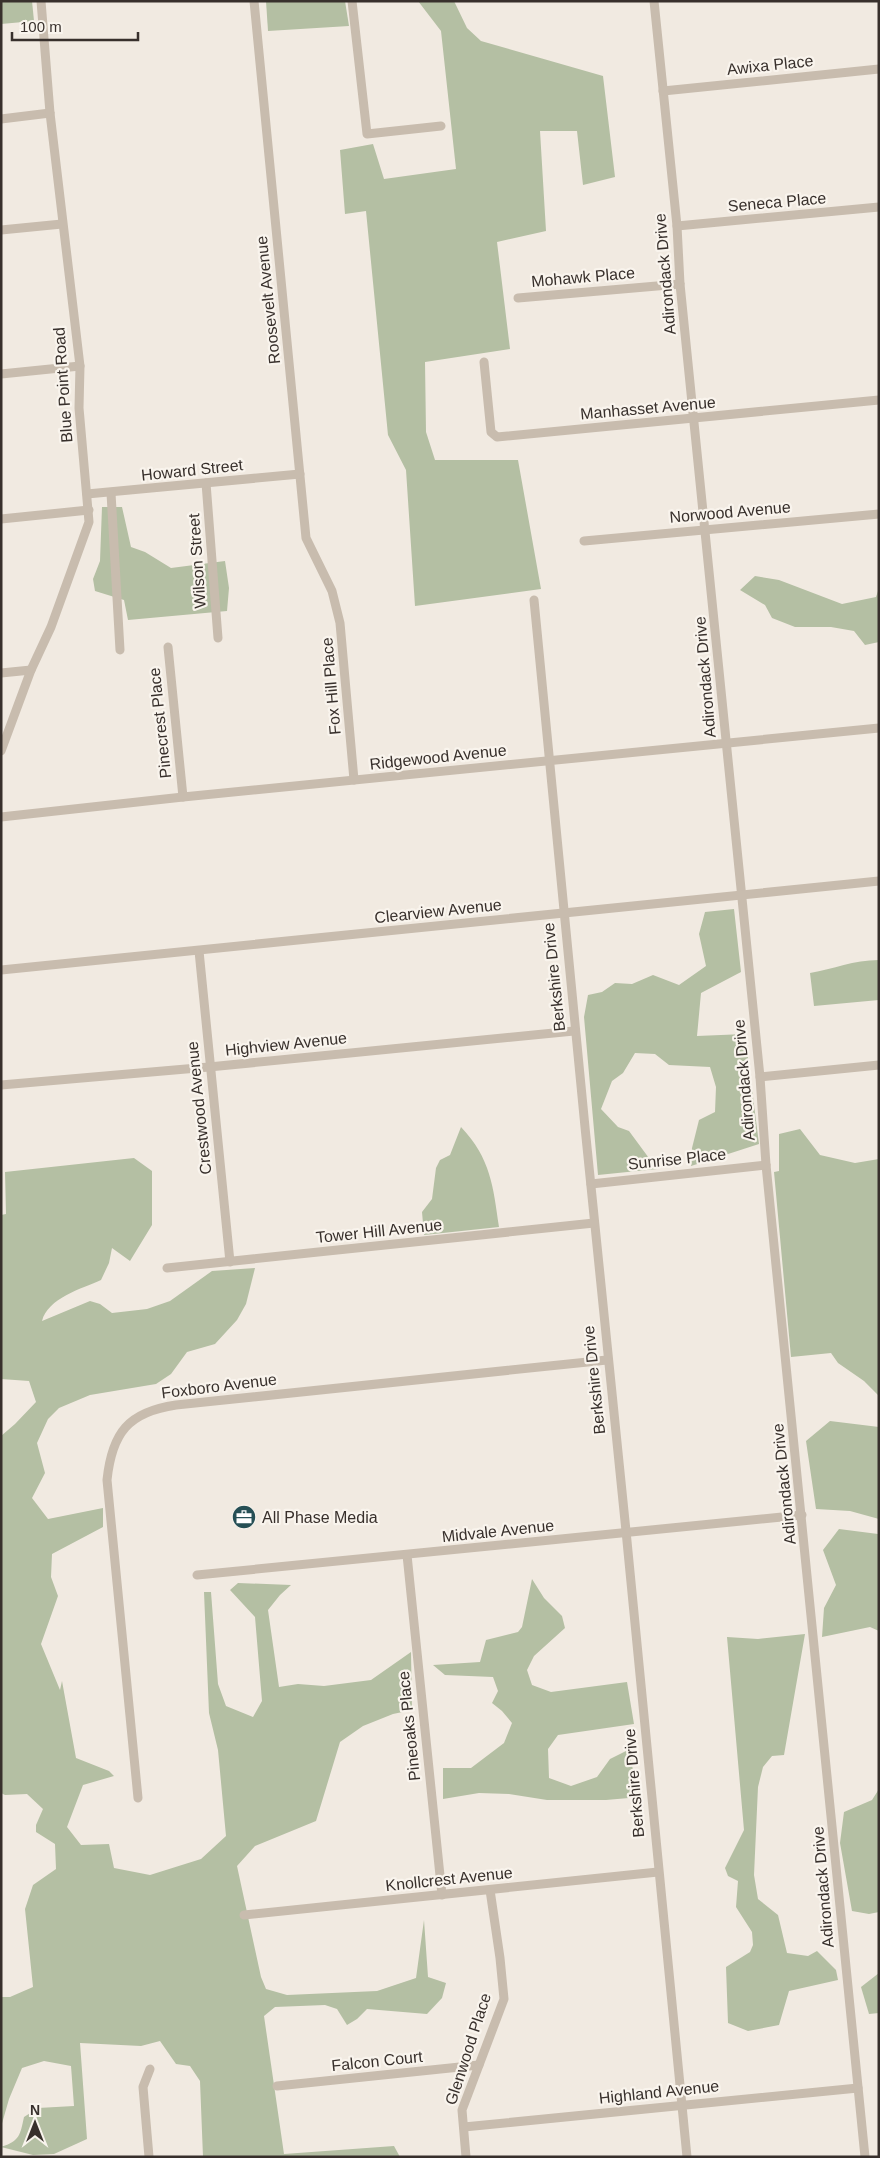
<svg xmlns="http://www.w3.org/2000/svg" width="880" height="2158" font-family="Arial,sans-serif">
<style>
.green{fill:#b4bfa3}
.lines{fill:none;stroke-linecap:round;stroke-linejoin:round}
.minor{stroke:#c8bcae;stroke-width:9}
.labels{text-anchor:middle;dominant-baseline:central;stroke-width:4.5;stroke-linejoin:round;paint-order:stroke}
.street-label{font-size:16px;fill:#38302c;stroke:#f9f4ed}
.poi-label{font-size:16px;fill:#38302c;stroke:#f9f4ed;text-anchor:start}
</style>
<rect width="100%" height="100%" fill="#f1eae1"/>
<g class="green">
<path d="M1,1H32L34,21L1,24Z"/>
<path d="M266,1H345L349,26L268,31Z"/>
<path d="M418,1H454L467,28L481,41L603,76L615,177L583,185L577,131H540L546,231L497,242L510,349L425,362L426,432L435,460H518L541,589L415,606L406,470L388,435L366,211L345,214L340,150L373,144L384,179L456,169L441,31Z"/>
<path d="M102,507H122L131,547L145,552L171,568L225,561L229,588L227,611L128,620L124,600L95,591L93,579L100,561Z"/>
<path d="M755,576L779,580L842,604L876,597L879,588V642L865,645L854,631L831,627H795L772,618L765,605L740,590Z"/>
<path d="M734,909L741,972L701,993L697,1036L745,1034L759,1144L691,1166L692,1148L699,1120L715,1112L716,1087L710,1067L669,1065L655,1054L635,1053L623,1073L612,1081L601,1109L618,1127L629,1131L657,1169L598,1175L584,1017L588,995L602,992L615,983L632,984L653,975L679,985L706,966L699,934L705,912Z"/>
<path d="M879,960V1000L814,1006L810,973C834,969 853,960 879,960Z"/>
<path d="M461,1127C491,1159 493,1186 499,1227L424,1235L422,1212L432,1199L436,1168L440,1160L450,1155Z"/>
<path d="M800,1129L820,1155L855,1163L879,1159V1396L864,1381L838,1363L831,1353L791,1357L774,1172L779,1171V1134Z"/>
<path d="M134,1158L152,1171V1225L130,1261L112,1248L109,1263L101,1280C81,1289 48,1298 42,1321L90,1301L100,1304L112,1313L147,1309L170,1301L212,1271L255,1268L246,1304L237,1320L215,1344L187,1352L171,1374L156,1384L90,1395L59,1408L48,1419L37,1443L45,1473L32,1498L48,1519L103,1508V1527L52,1554L51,1577L58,1596L41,1644L60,1690L62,1681L76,1758L109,1771L114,1776L83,1785L67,1827L81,1845L109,1844L114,1868L150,1875L201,1859L226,1836L218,1750L209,1713L204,1592H211L218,1684L226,1706L253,1717L262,1701L255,1617L230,1590L238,1583L291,1585L280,1595L268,1610L279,1687L298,1684L324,1686L371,1680L411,1652L412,1710L393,1714L363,1726L340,1742L316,1821L255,1846L237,1866L261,1977L266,1989L287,1995L377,1991L416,1978L424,1920L428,1977L446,1983L442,1998L427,2014L367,2009L357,2019L347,2025L337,2009L325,2005L275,2007L264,2016L284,2154L394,2146L400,2157H203L200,2081L190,2066L176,2064L160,2041L141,2046L80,2043L87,2139L54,2154L33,2155L1,2147C20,2141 20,2135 24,2117L38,2108L74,2106L71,2066L44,2061L22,2068L9,2099L1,2127V1997H10L33,1987L25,1909L33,1885L56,1869L55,1844L36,1832V1825L43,1809L27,1794L5,1795L1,1793V1436L15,1424L36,1402L29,1381L1,1379V1215L6,1214L5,1172Z"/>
<path d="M830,1421L879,1427V1519L850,1511L816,1509L806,1441Z"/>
<path d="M839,1529L878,1534L879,1631L870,1627L822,1637L824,1608L836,1585L823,1550Z"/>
<path d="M532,1579L544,1598L562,1616L565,1628L534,1656L527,1670L532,1685L551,1692L627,1682L634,1724L558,1735L548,1749L549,1778L571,1786L597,1777L610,1759L628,1750L640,1797L606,1800H547L509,1794L479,1793L443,1799V1768H471L504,1743L512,1723L502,1711L492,1703L498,1691L493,1677L445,1675L433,1665L480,1662L486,1640L518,1632L522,1627Z"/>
<path d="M805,1634L784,1755L772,1756L763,1767L758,1787L754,1875L758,1899L778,1915L787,1953L808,1956L817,1951L836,1970L838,1980L789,1991L779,2025L748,2031L728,2023L726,1967L750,1952L753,1945L752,1932L736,1907L738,1881L728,1876L725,1868L744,1830L727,1637L758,1639Z"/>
<path d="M879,1789V1912L869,1914L852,1911L840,1843L844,1812L872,1800Z"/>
<path d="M879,1973V2013L869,2014L861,1987Z"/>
</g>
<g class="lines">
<g class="minor">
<path d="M254,1L306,538L332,591L340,623L354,780"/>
<path d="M352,1L367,134L441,126"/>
<path d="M654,1L677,226L680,284L760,1077L766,1165L865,2157"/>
<path d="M663,91L879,69"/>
<path d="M1,119L50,113"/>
<path d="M677,226L879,207"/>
<path d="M1,230L62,224"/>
<path d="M518,298L680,284"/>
<path d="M484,362L491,432L497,437L879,400"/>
<path d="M1,374L80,366"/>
<path d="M206,483L218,638"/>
<path d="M111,493L120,650"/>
<path d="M87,494L300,474"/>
<path d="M1,519L89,510"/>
<path d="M584,541L879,514"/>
<path d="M534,600C563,910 594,1221 626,1531C647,1739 665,1948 687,2157"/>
<path d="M168,647L183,797"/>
<path d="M1,673L31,670"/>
<path d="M1,751L31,670L51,627L89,522L79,408L80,366L50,113L41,1"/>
<path d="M1,817L183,797L879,728"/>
<path d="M199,951L230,1262"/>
<path d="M1,970L879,881"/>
<path d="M760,1077L879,1065"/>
<path d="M1,1085L209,1067L574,1031"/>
<path d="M591,1184L766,1165"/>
<path d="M167,1268L594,1223"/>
<path d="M407,1555L442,1895"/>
<path d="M197,1575L802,1515"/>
<path d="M138,1798L107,1480C112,1433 128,1412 176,1405L607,1360"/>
<path d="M244,1915L658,1872"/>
<path d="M277,2086L479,2065"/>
<path d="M464,2127L858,2088"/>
<path d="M149,2157L143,2087L150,2069"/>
<path d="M466,2157L462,2110L504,1999L500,1958L490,1890"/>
</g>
</g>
<defs>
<g id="office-disc" transform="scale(1.25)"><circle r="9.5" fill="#264f55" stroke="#f9f4ed"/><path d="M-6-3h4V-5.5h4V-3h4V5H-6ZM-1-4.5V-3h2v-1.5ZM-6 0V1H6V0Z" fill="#fff"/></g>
</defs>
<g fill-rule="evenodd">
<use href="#office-disc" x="244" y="1517"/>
</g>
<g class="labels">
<g class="street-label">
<text transform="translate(770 65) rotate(-6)">Awixa Place</text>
<text transform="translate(777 202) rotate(-5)">Seneca Place</text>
<text transform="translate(665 274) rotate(-95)">Adirondack Drive</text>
<text transform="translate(583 277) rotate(-5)">Mohawk Place</text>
<text transform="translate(268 300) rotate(-96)">Roosevelt Avenue</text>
<text transform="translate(63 385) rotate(-94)">Blue Point Road</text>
<text transform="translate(648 408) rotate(-5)">Manhasset Avenue</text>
<text transform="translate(192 470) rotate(-6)">Howard Street</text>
<text transform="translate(730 512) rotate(-5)">Norwood Avenue</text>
<text transform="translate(197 561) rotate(-94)">Wilson Street</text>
<text transform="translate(705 677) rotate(-95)">Adirondack Drive</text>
<text transform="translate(331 686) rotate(-95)">Fox Hill Place</text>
<text transform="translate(160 723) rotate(-96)">Pinecrest Place</text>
<text transform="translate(438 757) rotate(-6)">Ridgewood Avenue</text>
<text transform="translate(438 911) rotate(-6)">Clearview Avenue</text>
<text transform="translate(554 977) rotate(-96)">Berkshire Drive</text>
<text transform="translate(286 1044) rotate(-6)">Highview Avenue</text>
<text transform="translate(744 1080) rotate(-95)">Adirondack Drive</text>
<text transform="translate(199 1108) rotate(-96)">Crestwood Avenue</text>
<text transform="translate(677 1159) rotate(-6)">Sunrise Place</text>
<text transform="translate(379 1231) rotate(-6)">Tower Hill Avenue</text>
<text transform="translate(594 1380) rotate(-96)">Berkshire Drive</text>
<text transform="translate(219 1386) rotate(-7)">Foxboro Avenue</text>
<text transform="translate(784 1484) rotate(-96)">Adirondack Drive</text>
<text transform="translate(498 1531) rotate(-6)">Midvale Avenue</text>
<text transform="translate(409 1726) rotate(-96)">Pineoaks Place</text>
<text transform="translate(634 1783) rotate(-95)">Berkshire Drive</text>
<text transform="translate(449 1879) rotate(-6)">Knollcrest Avenue</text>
<text transform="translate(823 1887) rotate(-95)">Adirondack Drive</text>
<text transform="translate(468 2049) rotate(-72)">Glenwood Place</text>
<text transform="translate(377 2061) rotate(-6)">Falcon Court</text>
<text transform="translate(659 2092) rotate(-6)">Highland Avenue</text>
</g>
<g class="poi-label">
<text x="262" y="1517">All Phase Media</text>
</g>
</g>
<rect width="880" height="2158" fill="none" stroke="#38302c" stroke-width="5"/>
<g transform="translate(35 2123)" stroke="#f9f4ed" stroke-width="4" paint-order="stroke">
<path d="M0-4L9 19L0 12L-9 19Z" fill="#38302c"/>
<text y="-8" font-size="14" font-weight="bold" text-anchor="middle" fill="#38302c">N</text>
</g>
<path d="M12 32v8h126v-8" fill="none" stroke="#38302c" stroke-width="2.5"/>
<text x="20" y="32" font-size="15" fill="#38302c" stroke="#f9f4ed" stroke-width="4" paint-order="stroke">100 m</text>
</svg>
